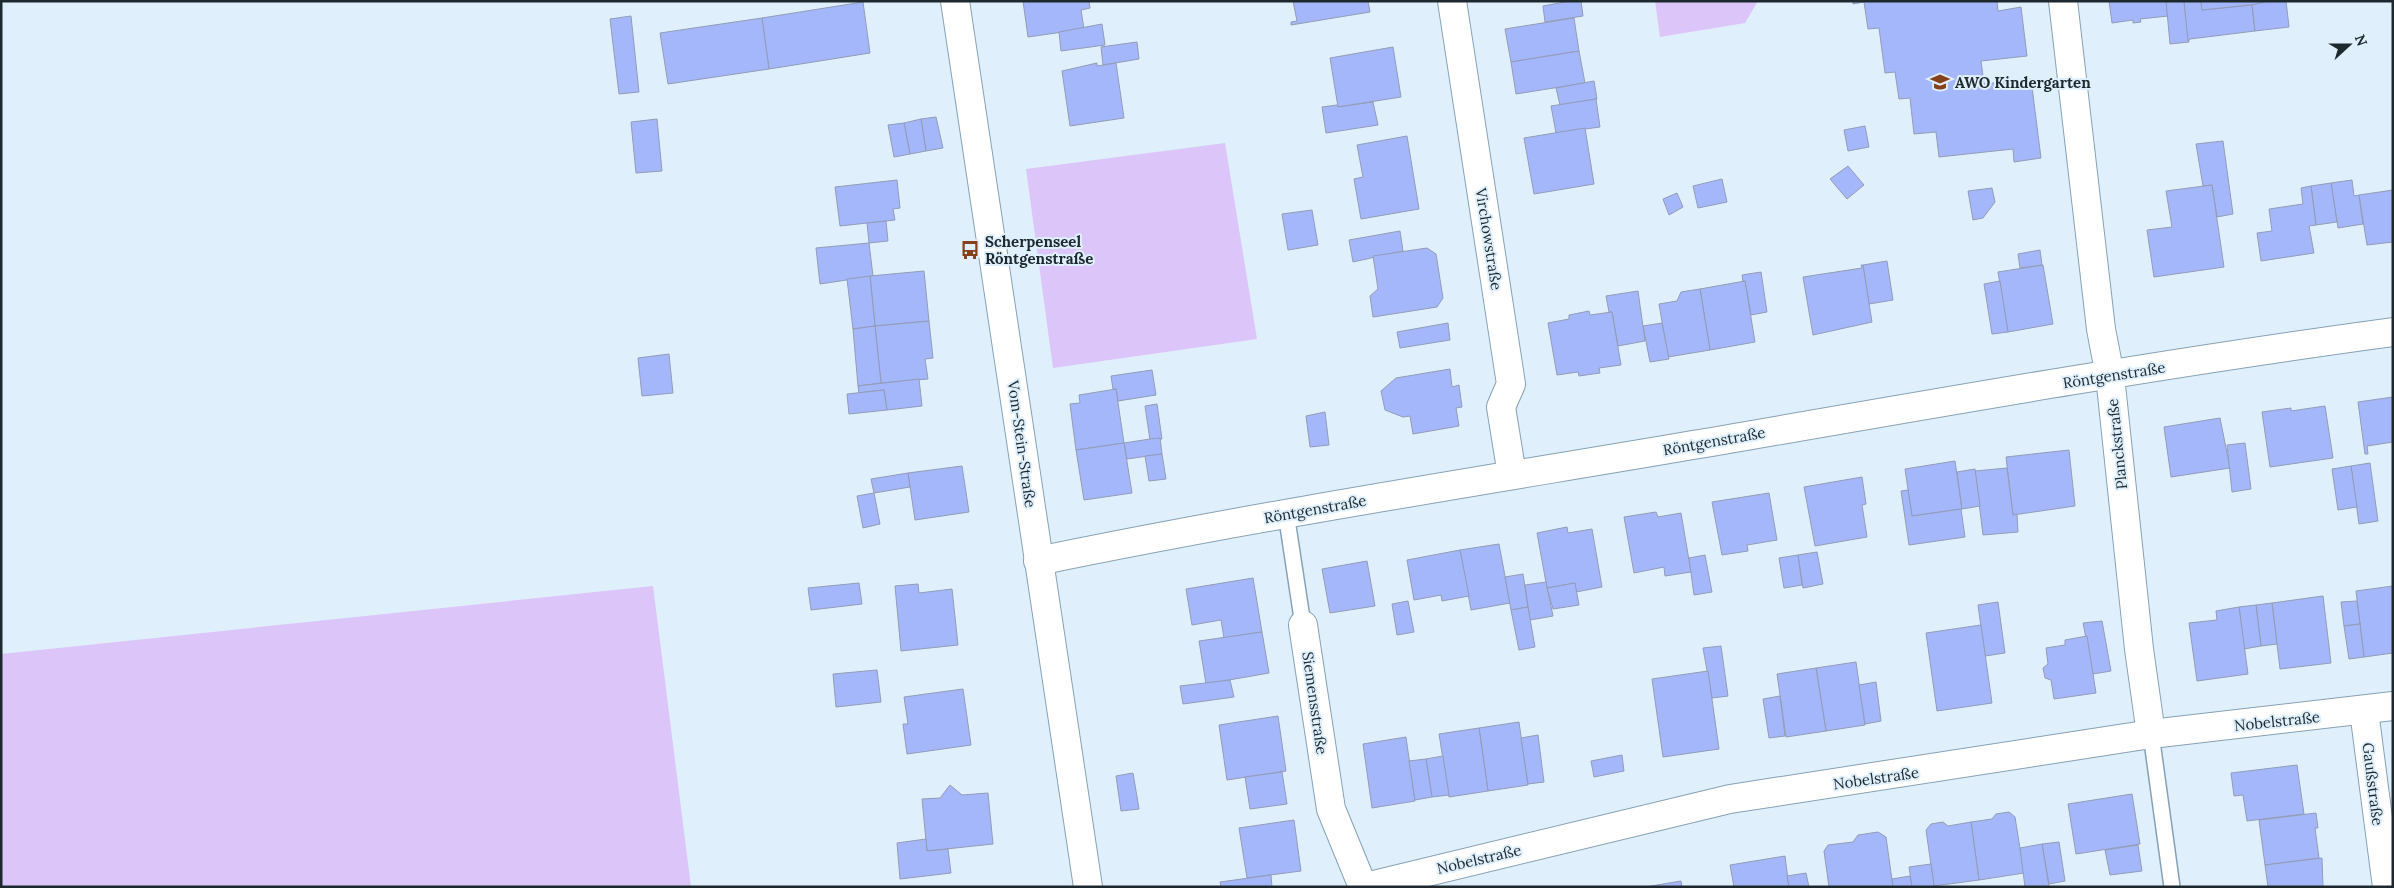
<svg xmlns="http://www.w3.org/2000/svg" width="2394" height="888" font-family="Lora,serif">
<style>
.green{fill:#dcc5f8}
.building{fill:#a4b7fb;stroke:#939bb6}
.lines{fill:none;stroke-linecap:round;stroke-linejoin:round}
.service-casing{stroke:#87a1b4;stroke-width:18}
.minor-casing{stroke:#87a1b4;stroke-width:30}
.secondary-casing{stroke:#87a1b4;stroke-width:30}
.service{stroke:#fff;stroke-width:15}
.minor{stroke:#fff;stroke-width:28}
.secondary{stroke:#fff;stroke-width:28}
.labels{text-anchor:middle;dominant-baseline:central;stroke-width:4;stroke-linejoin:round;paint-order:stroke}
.poi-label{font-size:15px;font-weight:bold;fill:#1d282f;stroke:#dff0fc;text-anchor:start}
.street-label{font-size:15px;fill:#1d282f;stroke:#dff0fc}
</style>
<rect width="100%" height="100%" fill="#dff0fc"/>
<g class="green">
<path d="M1655,1H1758L1745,23L1660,37Z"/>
<path d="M1225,143L1257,339L1053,368L1026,169Z"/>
<path d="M653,586L691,887H1V654Z"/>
</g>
<g class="building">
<path d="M1023,1H1089L1090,8L1081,10L1084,29L1028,37Z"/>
<path d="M1293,1H1368L1370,12L1291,25V22L1297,21Z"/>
<path d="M1570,1H1581L1583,16L1545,22L1543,6Z"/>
<path d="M1853,1H1997L1998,11L2021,7L2027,56L1981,61L1984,84L2031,79L2041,158L2014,162L2013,149L1939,157L1936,132L1914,134L1910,98L1899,99L1895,72L1885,73L1879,28L1868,29L1864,2L1853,4Z"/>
<path d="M2109,1H2166L2168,16L2140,19L2141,22L2133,23V20L2112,23Z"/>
<path d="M2166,1H2184L2189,42L2170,44Z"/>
<path d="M2184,1H2201L2202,10L2252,5L2255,31L2190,39L2188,41Z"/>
<path d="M2201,1H2269V3L2202,10Z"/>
<path d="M2269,1H2286L2289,27L2255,31L2252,5Z"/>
<path d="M863,2L870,53L769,69L762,18Z"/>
<path d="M631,16L639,92L619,94L610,19Z"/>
<path d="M762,18L769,69L668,84L660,33Z"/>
<path d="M1574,18L1579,51L1511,62L1505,29Z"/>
<path d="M1102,24L1105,45L1061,51L1059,32Z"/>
<path d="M1137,42L1139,59L1103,65L1101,47Z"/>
<path d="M1393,47L1401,97L1338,107L1330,58Z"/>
<path d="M1579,51L1585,83L1516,94L1511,62Z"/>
<path d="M1097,63V66L1116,63L1124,118L1070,126L1062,71Z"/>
<path d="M1594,81L1597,99L1560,105L1556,88Z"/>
<path d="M1596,99L1600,127L1556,133L1551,106Z"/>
<path d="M1373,102L1378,125L1326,133L1322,107L1337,105L1338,107Z"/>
<path d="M936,117L943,148L926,151L921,119Z"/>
<path d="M657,119L662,171L636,173L631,122Z"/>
<path d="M921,119L926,151L910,154L904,123Z"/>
<path d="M904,123L910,154L894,157L888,125Z"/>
<path d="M1865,126L1869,147L1848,151L1844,130Z"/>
<path d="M1585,128L1594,184L1534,194L1524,138Z"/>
<path d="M1407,136L1419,209L1361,219L1354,179L1363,177L1357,145Z"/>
<path d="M2223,141L2233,214L2217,217L2212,185L2203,186L2196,144Z"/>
<path d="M1848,166L1864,185L1847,199L1830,179Z"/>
<path d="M1722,179L1727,202L1698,208L1693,186Z"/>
<path d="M897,180L900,208L893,209L895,220L840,226L835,187Z"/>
<path d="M2352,180L2354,196L2359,195L2363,224L2338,228L2331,183Z"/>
<path d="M2331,183L2337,222L2316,225L2311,186Z"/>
<path d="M2212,185L2224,267L2154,277L2147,230L2172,227L2166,191Z"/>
<path d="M2311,186L2316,225L2309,226L2314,253L2261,261L2257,233L2272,231L2269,209L2303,204L2301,188Z"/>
<path d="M1992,188L1995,202L1983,218L1973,220L1968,191Z"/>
<path d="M2393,190V242L2367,245L2359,195Z"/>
<path d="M1677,193L1683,207L1669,215L1663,199Z"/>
<path d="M1312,210L1318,245L1288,250L1282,214Z"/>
<path d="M886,221L888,241L869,243L867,223Z"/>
<path d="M1400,231L1403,251L1353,262L1349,240Z"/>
<path d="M869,243L873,276L820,284L816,248Z"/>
<path d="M1427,248L1436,254L1443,298L1437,307L1373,317L1370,296L1378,289L1373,256Z"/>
<path d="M2040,250L2042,265L2020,268L2018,254Z"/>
<path d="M1887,261L1893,300L1869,304L1863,265Z"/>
<path d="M1861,265H1863L1872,322L1813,335L1803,277L1862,268Z"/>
<path d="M2043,265L2053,324L2008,332L1998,272Z"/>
<path d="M924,271L929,321L875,326L870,276Z"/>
<path d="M1761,272L1767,312L1751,315L1745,281L1743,282L1742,275Z"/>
<path d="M870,276L875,326L853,329L847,279Z"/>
<path d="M1745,281L1755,342L1710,350L1700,289Z"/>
<path d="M2000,281L2008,332L1992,334L1984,284Z"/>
<path d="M1700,289L1710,350L1668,357L1659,304L1677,301L1681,292Z"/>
<path d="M1638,291L1645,341L1618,346L1612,312H1609L1606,296Z"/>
<path d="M1589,311L1590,315L1612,312L1621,365L1599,368L1600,373L1579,376L1578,372L1557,375L1548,323L1569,319V315Z"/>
<path d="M929,321L933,358L925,359L928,379L881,383L875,326Z"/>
<path d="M1448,323L1450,340L1400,348L1397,332Z"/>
<path d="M1662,323L1669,359L1650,362L1643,326Z"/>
<path d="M875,326L881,383L858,386L853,329Z"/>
<path d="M669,354L673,393L642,396L638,358Z"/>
<path d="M1450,369L1452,387L1459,385L1462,407L1456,408L1459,426L1413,434L1410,416L1403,417L1385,410L1381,391L1396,378Z"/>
<path d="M1152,370L1156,395L1118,401L1116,389H1113L1111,376Z"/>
<path d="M919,379L922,406L887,410L884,390L859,393L858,386Z"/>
<path d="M1116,389L1124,443L1076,450L1070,404L1080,403L1079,395Z"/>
<path d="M884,390L887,410L849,414L847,394Z"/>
<path d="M2393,397V442L2367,446L2368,454H2365L2358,402Z"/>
<path d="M1157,404L1162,439L1150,440L1145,406Z"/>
<path d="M2325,406L2333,458L2270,467L2262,412L2291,408V411Z"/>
<path d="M1325,412L1329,445L1310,447L1306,416Z"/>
<path d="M2220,418L2230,468L2171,477L2164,427Z"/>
<path d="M1150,439L1160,438L1162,454L1127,459L1124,443Z"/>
<path d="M1124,443L1132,493L1084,500L1076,450Z"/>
<path d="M2245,443L2251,489L2232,492L2227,445Z"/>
<path d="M2069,450L2075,506L2013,515L2006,457Z"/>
<path d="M1162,454L1166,479L1149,481L1145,456Z"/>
<path d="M1955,461L1962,509L1912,516L1905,469Z"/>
<path d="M2370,463L2378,521L2359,524L2351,466Z"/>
<path d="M962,466L969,512L915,520L908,473Z"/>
<path d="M2351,466L2357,507L2338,510L2332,469Z"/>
<path d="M2007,468L2013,515L2017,514L2018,532L1983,535L1975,471Z"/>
<path d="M1975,469L1980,506L1962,509L1957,472Z"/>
<path d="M908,473L910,487L874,493L871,479Z"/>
<path d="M1862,477L1866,504L1862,505L1867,537L1815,546L1804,487Z"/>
<path d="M1908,490L1912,516L1961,509L1965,537L1909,545L1901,491Z"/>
<path d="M874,493L880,524L863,528L857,496Z"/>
<path d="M1769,493L1777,540L1747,545L1748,551L1722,555L1712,502Z"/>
<path d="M1656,512L1658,517L1681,513L1691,572L1665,576L1664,567L1634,573L1624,517Z"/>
<path d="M1567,527L1568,533L1592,529L1602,587L1576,592L1575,583L1547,588L1537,533Z"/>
<path d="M1499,544L1510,603L1471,610L1460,550Z"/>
<path d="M1460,550L1469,596L1442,601L1441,595L1414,600L1407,560Z"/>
<path d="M1817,552L1823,584L1803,588L1798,555Z"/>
<path d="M1705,555L1712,592L1694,595L1689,558Z"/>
<path d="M1798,555L1802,585L1784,588L1779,558Z"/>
<path d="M1367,561L1375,606L1330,613L1322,569Z"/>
<path d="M1523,574L1528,607L1511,610L1505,577Z"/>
<path d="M1253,578L1262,632L1224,638L1221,620L1192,625L1186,589Z"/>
<path d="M1546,582L1553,616L1530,620L1525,585Z"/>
<path d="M859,583L862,604L811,610L808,588Z"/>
<path d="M1575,583L1579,605L1553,609L1547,588Z"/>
<path d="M918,584L919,593L952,589L958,645L901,651L895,586Z"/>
<path d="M2393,586V653L2364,657L2356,591Z"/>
<path d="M2323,596L2331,663L2280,669L2272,603Z"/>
<path d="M1408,601L1414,632L1397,635L1392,604Z"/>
<path d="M2357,601L2360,624L2344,626L2341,602Z"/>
<path d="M1998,602L2005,653L1985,656L1978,605Z"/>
<path d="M2272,603L2277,644L2261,646L2256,605Z"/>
<path d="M2256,605L2261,646L2244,649L2239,607Z"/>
<path d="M1528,607L1535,647L1519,650L1511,610Z"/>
<path d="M2239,607L2248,674L2197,681L2189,623L2217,620L2216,611Z"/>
<path d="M2102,621L2111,671L2093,674L2083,623Z"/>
<path d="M2360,624L2364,657L2349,659L2344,626Z"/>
<path d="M1981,625L1992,703L1937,711L1926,633Z"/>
<path d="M1262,632L1269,673L1206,684L1199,641Z"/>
<path d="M2087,636L2096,693L2054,699L2051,680L2045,678L2043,668L2048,664L2046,648L2065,645V640Z"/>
<path d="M1721,646L1728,696L1712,698L1703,648Z"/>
<path d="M1856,662L1865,725L1826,731L1816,668Z"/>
<path d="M1816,668L1826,731L1786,737L1777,674Z"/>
<path d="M877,670L881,702L836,707L833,674Z"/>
<path d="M1708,671L1719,749L1663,757L1652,679Z"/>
<path d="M1230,680L1234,697L1183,704L1180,686Z"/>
<path d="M1876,682L1881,721L1865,724L1859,685Z"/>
<path d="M963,689L971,745L907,754L903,724H908L904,697Z"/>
<path d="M1780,696L1785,736L1769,738L1763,699Z"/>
<path d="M1278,716L1286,771L1227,780L1219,725Z"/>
<path d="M1519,722L1528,785L1488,791L1479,728Z"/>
<path d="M1479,728L1488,791L1449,797L1439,734Z"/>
<path d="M1538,735L1544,782L1528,784L1521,738Z"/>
<path d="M1406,737L1415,801L1372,808L1363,744Z"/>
<path d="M1622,755L1624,771L1594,777L1591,761Z"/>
<path d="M1443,756L1449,795L1432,797L1426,759Z"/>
<path d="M1426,759L1432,797L1415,800L1409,761Z"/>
<path d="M2297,765L2304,814L2247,821L2243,795L2234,796L2231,773Z"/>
<path d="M1282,772L1287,804L1250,809L1245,777Z"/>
<path d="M1133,773L1139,809L1121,811L1116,776Z"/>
<path d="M950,785L962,795L988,793L993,844L927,851L922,799L940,798Z"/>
<path d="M2132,794L2140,844L2076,854L2068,804Z"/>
<path d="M2009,812L2015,817L2024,873L1979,880L1971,822L1992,819L1996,814Z"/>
<path d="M2316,813L2318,828H2315L2319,858L2265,865L2259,820Z"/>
<path d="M1294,820L1301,871L1247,878L1239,828Z"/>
<path d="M1943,822L1948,826L1971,822L1979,880L1934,886L1926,830L1931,824Z"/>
<path d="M1878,832L1886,837L1893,887H1829L1824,851L1828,845L1853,842L1858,835Z"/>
<path d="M926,839L927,851L948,849L951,873L900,879L897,843Z"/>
<path d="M2059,842L2065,881L2049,884L2042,844Z"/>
<path d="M2042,844L2049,887H2025L2020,848Z"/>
<path d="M2138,845L2142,871L2110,875L2105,850Z"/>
<path d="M1785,856L1789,887H1734L1730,865Z"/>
<path d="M2322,858L2323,887H2268L2265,865Z"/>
<path d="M1931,864L1934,886L1936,887H1912L1909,867Z"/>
<path d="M1806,873L1809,887H1789L1787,876Z"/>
<path d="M1271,875L1272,887H1221L1220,882Z"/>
<path d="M1910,876L1912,887H1893L1892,879Z"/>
<path d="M1681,881L1682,887H1645Z"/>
</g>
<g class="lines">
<g class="service-casing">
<g id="service">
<path d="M1286,513L1303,625"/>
<path d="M2151,734L2172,887"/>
</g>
</g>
<g class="minor-casing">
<g id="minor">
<path d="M1452,1L1511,384L1501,407L1512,475"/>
<path d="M2063,1L2101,329L2110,376L2139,649L2151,734"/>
<path d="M1038,561C1275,512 1514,476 1752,435C1965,398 2178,361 2393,332"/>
<path d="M1303,625L1331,809L1363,887"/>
<path d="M2364,711L2387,887"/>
<path d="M1365,887L1730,799L2151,734L2393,706"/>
</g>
</g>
<g class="secondary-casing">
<path id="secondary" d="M955,1L1088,887"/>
</g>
<use href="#service" class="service"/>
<use href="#minor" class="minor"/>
<use href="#secondary" class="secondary"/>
</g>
<defs>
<g id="school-bare" transform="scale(1.5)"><path d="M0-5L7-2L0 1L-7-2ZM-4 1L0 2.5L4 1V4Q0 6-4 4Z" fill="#86401b" stroke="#dff0fc" stroke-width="2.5" paint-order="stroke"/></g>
<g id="bus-bare" transform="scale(1.5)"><path d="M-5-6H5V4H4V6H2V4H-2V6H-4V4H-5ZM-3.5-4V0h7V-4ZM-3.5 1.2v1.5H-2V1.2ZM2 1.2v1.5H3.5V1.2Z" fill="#86401b" stroke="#dff0fc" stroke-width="2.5" paint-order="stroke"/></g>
</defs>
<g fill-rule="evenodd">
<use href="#school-bare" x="1940" y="82"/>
<use href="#bus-bare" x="970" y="250"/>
</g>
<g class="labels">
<g class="poi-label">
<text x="1955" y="82">AWO Kindergarten</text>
<text x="985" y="241">Scherpenseel<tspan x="985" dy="17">Röntgenstraße</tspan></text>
</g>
<g class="street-label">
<text transform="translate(1489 239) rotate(81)">Virchowstraße</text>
<text transform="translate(2114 375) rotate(-9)">Röntgenstraße</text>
<text transform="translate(1714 441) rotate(-10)">Röntgenstraße</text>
<text transform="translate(1022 444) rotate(82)">Vom-Stein-Straße</text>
<text transform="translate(2117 444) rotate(-96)">Planckstraße</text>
<text transform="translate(1315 509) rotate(-10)">Röntgenstraße</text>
<text transform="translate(1315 703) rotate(82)">Siemensstraße</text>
<text transform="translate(2277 721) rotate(-6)">Nobelstraße</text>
<text transform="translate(1876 778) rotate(-8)">Nobelstraße</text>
<text transform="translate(2373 784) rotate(83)">Gaußstraße</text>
<text transform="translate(1479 859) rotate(-13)">Nobelstraße</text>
</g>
</g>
<rect width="2394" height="888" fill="none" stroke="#1d282f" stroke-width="5"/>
<g transform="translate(2349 45) rotate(69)" stroke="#dff0fc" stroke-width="4" paint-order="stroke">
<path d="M0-4L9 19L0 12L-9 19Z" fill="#1d282f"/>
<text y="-8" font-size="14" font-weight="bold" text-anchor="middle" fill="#1d282f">N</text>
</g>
</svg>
